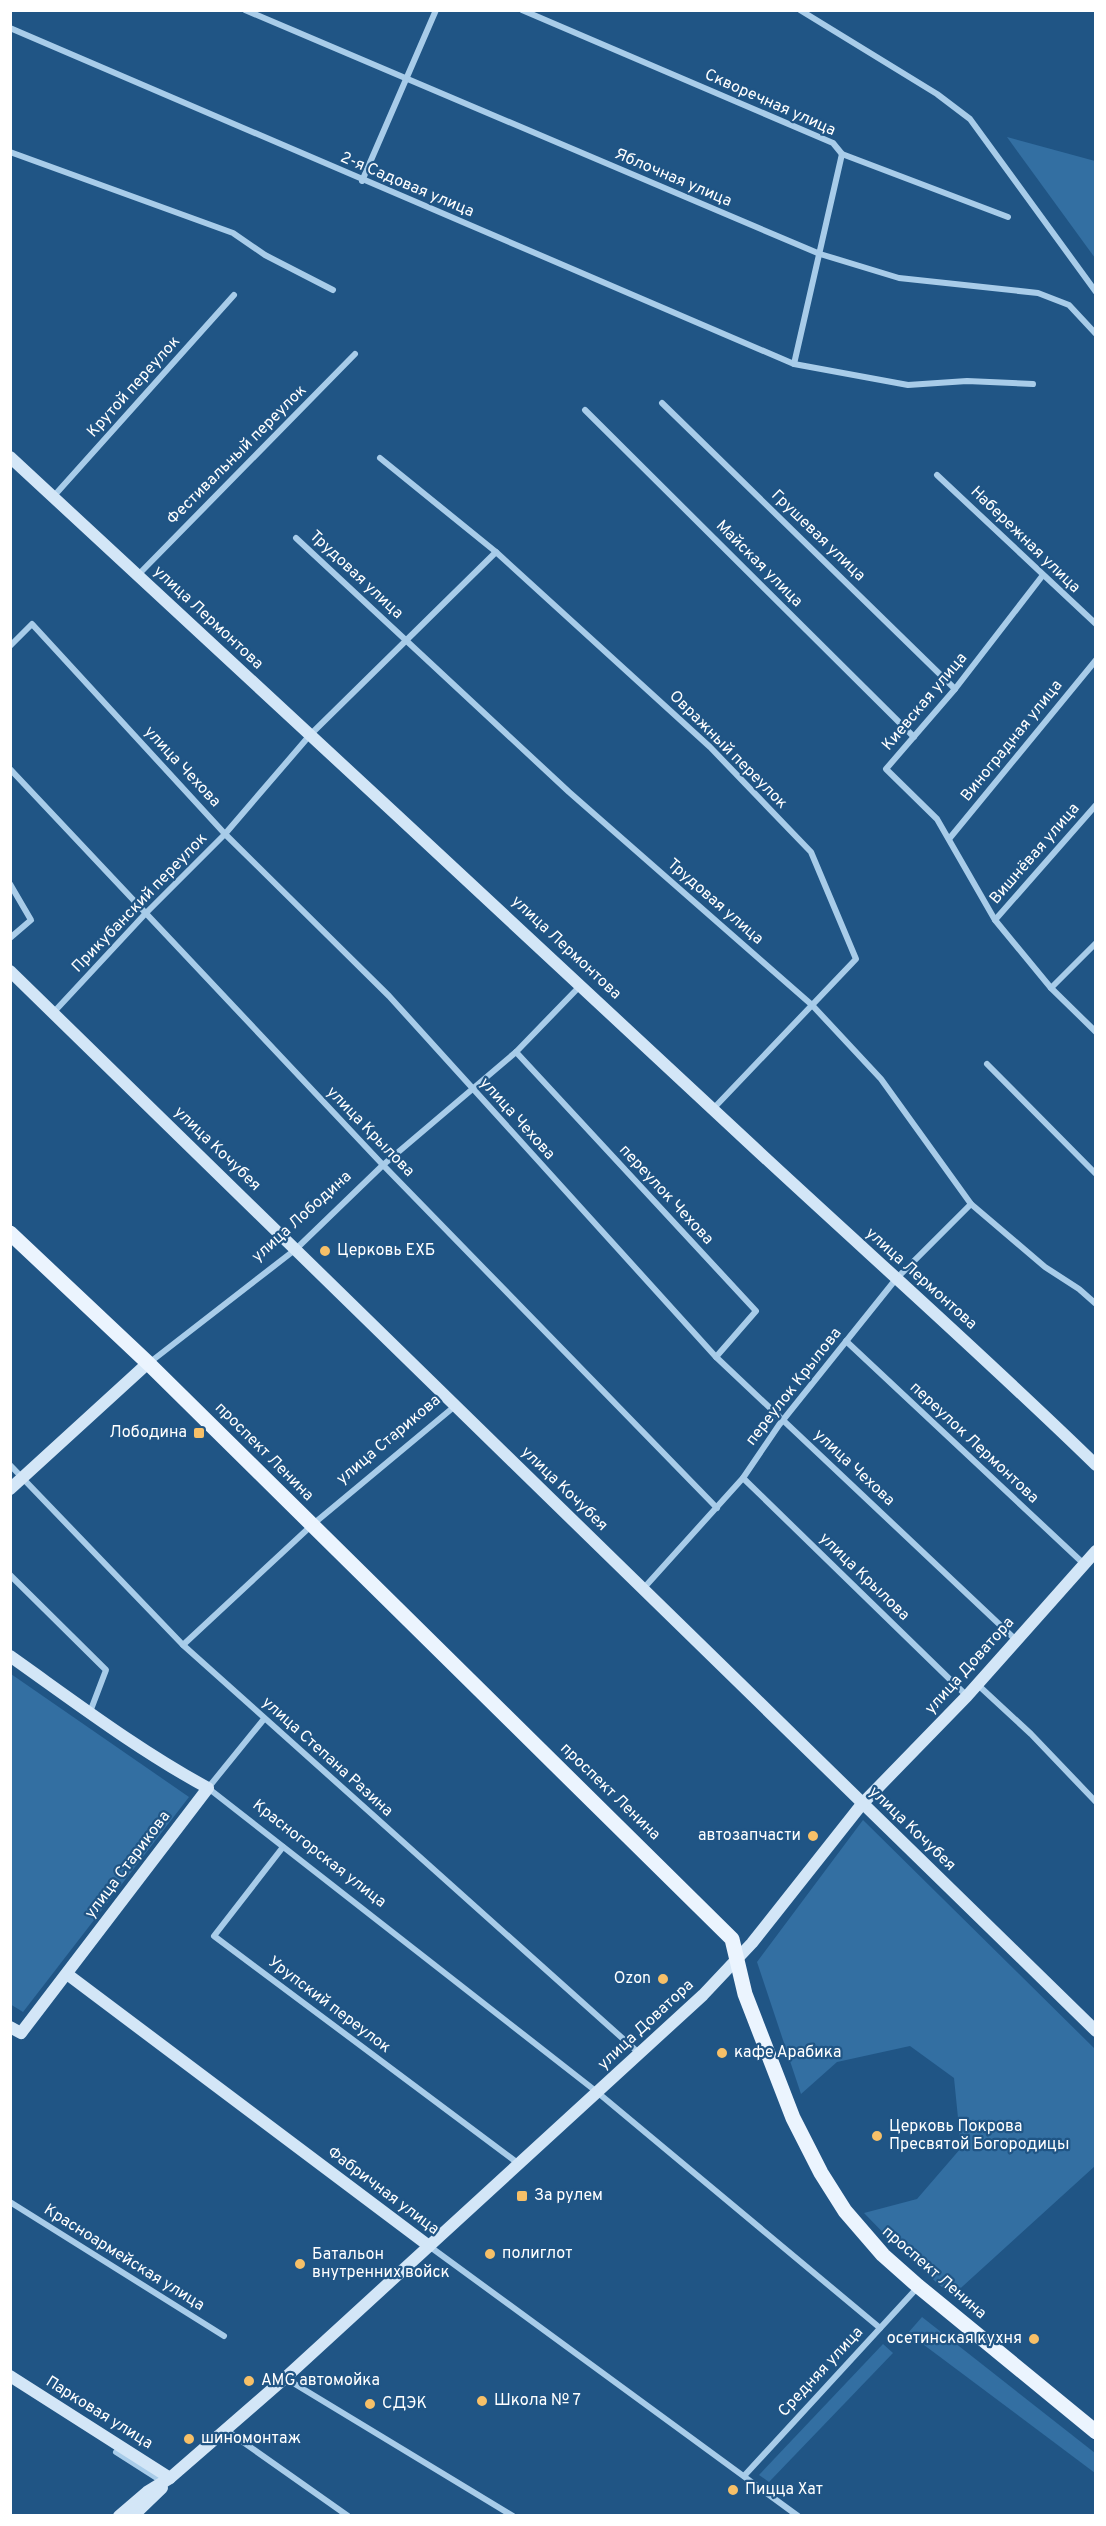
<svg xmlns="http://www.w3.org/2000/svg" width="1106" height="2526" font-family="Overpass,sans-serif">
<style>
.green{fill:#336fa2}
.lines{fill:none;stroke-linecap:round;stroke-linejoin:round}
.street{stroke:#a8cce9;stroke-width:6}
.secondary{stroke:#d3e6f7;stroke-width:12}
.primary{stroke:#ebf4fe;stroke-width:15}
.poi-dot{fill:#f7c068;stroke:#205585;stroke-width:2}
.labels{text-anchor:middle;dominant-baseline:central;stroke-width:4.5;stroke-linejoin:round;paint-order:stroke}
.street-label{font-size:16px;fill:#fff;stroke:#205585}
.poi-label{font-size:16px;fill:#fff;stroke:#205585;text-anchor:start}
</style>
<rect width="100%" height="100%" fill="#205585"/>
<g class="green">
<path d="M1007,137L1095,161V258Z"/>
<path d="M11,1674L189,1797L23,2012L10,2004Z"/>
<path d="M863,1820L1095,2049V2166L952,2296L902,2252L864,2213L917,2199L961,2148L954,2078L910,2046L837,2062L801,2094L757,1962Z"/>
<path d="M922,2317L1095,2453V2473L908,2333Z"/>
<path d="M883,2344L893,2353L769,2482L759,2475Z"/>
</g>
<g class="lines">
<g class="street">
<path d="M245,10L820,254L899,278L1038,293L1069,305L1096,334"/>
<path d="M522,10L833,143L842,154L1008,217"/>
<path d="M800,10L937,94L970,119L1096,292"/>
<path d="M10,28L794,364L908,385L967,381L1033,384"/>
<path d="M10,152L233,233L265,255L333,290"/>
<path d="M362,181L436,10"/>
<path d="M794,364L842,154"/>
<path d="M662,403L955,689"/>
<path d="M585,410L914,737"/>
<path d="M380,458L496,552L710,747L811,852L856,959L713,1109"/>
<path d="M937,475L1096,624"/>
<path d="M53,497L234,295"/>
<path d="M296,538L569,792L812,1005L881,1079L971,1204L1045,1267L1079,1289L1096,1304"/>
<path d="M138,575L355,354"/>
<path d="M1043,575L955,689L886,769L937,819L995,920L1051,988L1096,1032"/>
<path d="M10,646L32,624L225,834L389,996L716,1357L1016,1640"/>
<path d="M10,769L383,1165L717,1508"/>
<path d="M949,839L1096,660"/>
<path d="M10,884L31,920L10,938"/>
<path d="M995,920L1096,805"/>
<path d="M1051,988L1096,943"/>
<path d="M53,1013L145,914L225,834L310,735L496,552"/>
<path d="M516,1052L756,1311L716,1357"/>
<path d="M987,1064L1096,1174"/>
<path d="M846,1341L1084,1564"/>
<path d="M149,1363L296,1249L383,1165L516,1052L581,985"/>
<path d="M10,1465L183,1645L640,2054"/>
<path d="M743,1478L967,1696"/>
<path d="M10,1575L106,1670L90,1712"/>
<path d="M643,1589L743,1478L779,1425L896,1279L971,1204"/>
<path d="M183,1645L312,1525L455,1406"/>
<path d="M978,1685L1031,1734L1096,1802"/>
<path d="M264,1719L208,1788L597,2092L880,2328"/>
<path d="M283,1847L214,1936L519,2164"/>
<path d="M10,2202L224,2336"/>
<path d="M429,2246L798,2516"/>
<path d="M285,2378L513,2516"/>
<path d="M226,2430L348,2516"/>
<path d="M116,2452L163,2482"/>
<path d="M744,2476L918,2287"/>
</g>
<g class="secondary">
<path d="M10,457C256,685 502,912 747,1141C863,1249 982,1354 1096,1465"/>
<path d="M10,971L1096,2031"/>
<path d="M10,1489L148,1363"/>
<path d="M10,1656C75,1702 138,1750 208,1788L21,2033L10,2027"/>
<path d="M67,1974L429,2246"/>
<path d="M10,2376L170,2478"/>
<path d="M119,2516L147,2492L170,2478L285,2378L703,1995L752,1943L862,1804L967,1696L1096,1551"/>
<path d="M133,2516L162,2488"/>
</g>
<path class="primary" d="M10,1233L148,1363L732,1939L745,1994L793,2118L821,2173L845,2211L883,2255L918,2286L1096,2432"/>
</g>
<g class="poi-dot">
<circle cx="325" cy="1251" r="6"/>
<rect x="193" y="1427" width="12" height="12" rx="3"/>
<circle cx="813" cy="1836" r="6"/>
<circle cx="663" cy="1979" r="6"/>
<circle cx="722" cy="2053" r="6"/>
<circle cx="877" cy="2136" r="6"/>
<rect x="516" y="2190" width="12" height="12" rx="3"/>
<circle cx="490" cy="2254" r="6"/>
<circle cx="300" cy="2264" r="6"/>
<circle cx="1034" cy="2339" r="6"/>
<circle cx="249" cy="2381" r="6"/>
<circle cx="482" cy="2401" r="6"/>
<circle cx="370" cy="2404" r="6"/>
<circle cx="189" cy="2439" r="6"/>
<circle cx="733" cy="2490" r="6"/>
</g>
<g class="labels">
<g class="street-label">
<text transform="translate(770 103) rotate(24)">Скворечная улица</text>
<text transform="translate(673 178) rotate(23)">Яблочная улица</text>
<text transform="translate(407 185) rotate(23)">2-я Садовая улица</text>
<text transform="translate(134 387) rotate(-48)">Крутой переулок</text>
<text transform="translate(237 455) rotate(-45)">Фестивальный переулок</text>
<text transform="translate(818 536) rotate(44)">Грушевая улица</text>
<text transform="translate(1025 540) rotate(44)">Набережная улица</text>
<text transform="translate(759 564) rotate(45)">Майская улица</text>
<text transform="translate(356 575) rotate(43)">Трудовая улица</text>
<text transform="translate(208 618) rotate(43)">улица Лермонтова</text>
<text transform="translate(925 702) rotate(-50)">Киевская улица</text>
<text transform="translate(1012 741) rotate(-51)">Виноградная улица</text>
<text transform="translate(728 750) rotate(45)">Овражный переулок</text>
<text transform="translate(182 767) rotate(47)">улица Чехова</text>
<text transform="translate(1035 854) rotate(-49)">Вишнёвая улица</text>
<text transform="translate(715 902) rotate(41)">Трудовая улица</text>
<text transform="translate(140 903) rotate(-46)">Прикубанский переулок</text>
<text transform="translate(566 948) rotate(43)">улица Лермонтова</text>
<text transform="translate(517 1119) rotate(48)">улица Чехова</text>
<text transform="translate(370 1132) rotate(46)">улица Крылова</text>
<text transform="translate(217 1149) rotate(44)">улица Кочубея</text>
<text transform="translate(666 1195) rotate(47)">переулок Чехова</text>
<text transform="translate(302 1217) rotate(-42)">улица Лободина</text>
<text transform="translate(921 1279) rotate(42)">улица Лермонтова</text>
<text transform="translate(794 1387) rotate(-52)">переулок Крылова</text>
<text transform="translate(389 1440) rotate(-40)">улица Старикова</text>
<text transform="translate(974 1443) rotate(43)">переулок Лермонтова</text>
<text transform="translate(264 1452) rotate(45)">проспект Ленина</text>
<text transform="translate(854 1468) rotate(43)">улица Чехова</text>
<text transform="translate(564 1489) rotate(44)">улица Кочубея</text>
<text transform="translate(864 1577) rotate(44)">улица Крылова</text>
<text transform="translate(970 1666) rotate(-48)">улица Доватора</text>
<text transform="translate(327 1757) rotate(42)">улица Степана Разина</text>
<text transform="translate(610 1792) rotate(44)">проспект Ленина</text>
<text transform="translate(912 1829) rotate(44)">улица Кочубея</text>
<text transform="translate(319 1854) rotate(38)">Красногорская улица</text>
<text transform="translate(128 1865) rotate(-53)">улица Старикова</text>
<text transform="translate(329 2005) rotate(37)">Урупский переулок</text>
<text transform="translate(646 2025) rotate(-43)">улица Доватора</text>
<text transform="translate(383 2191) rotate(37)">Фабричная улица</text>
<text transform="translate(124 2258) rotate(32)">Красноармейская улица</text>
<text transform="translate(934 2273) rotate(41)">проспект Ленина</text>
<text transform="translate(821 2372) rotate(-47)">Средняя улица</text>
<text transform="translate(99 2413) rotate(32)">Парковая улица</text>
</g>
<g class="poi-label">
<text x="337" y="1251">Церковь ЕХБ</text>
<text x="187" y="1433" text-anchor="end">Лободина</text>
<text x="801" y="1836" text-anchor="end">автозапчасти</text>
<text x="651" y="1979" text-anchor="end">Ozon</text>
<text x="734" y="2053">кафе Арабика</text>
<text x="889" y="2127">Церковь Покрова<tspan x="889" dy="18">Пресвятой Богородицы</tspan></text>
<text x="534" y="2196">За рулем</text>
<text x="502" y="2254">полиглот</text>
<text x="312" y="2255">Батальон<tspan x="312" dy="18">внутренних войск</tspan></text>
<text x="1022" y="2339" text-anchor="end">осетинская кухня</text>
<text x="261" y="2381">AMG автомойка</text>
<text x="494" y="2401">Школа № 7</text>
<text x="382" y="2404">СДЭК</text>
<text x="201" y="2439">шиномонтаж</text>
<text x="745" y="2490">Пицца Хат</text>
</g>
</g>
<rect width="1106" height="2526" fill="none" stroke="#ffffff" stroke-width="24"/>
</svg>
